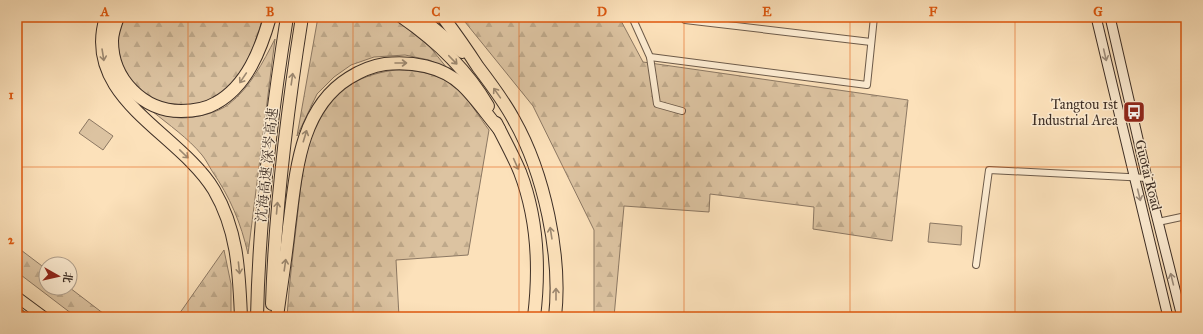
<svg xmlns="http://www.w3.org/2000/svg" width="1203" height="334" font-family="'IM FELL Great Primer','Noto Serif SC',serif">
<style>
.grass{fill:#dcc3a1;stroke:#8c7863}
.forest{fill:url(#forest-firs);stroke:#8c7863}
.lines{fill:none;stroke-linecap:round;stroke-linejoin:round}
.street-casing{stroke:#6d5b4a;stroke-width:8}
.secondary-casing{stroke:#3d2e25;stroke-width:11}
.primary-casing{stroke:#3d2e25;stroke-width:12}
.highway-casing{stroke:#3d2e25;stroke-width:14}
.street{stroke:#fdecd2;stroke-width:6}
.secondary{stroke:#fdecd2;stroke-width:9}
.primary{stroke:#fce1ba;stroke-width:10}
.highway{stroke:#fce1ba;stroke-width:12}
.oneway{stroke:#9c8870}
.oneway2{stroke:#9d8d7c}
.grid{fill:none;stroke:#df570d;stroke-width:1;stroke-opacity:0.55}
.labels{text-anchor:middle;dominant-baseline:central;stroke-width:3;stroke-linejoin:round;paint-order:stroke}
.poi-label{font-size:14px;fill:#3d2e25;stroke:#fdecd2;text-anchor:end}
.street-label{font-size:14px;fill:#3d2e25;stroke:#fdecd2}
.neatline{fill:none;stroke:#df570d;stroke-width:1.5}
.grid-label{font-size:13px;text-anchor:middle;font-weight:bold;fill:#df570d}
</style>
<defs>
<pattern id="forest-firs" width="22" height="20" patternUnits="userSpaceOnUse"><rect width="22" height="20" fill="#dcc3a1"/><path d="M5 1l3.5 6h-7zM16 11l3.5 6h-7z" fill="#bea88a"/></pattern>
</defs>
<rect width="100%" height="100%" fill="#fce1ba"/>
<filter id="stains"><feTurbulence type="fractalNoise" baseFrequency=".005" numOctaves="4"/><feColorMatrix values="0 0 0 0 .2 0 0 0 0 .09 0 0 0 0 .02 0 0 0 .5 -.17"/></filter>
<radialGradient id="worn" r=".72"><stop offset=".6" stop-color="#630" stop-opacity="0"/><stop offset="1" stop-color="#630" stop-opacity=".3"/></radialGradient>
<g class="grass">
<path d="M89,119L113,136L103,150L79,133Z"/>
<path d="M930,223L962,226L961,245L928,242Z"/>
</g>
<g class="forest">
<path d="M124,17H263C255,47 242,82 213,98C204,103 192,105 181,105C146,106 118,76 118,41C118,32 121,25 124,17Z"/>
<path d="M318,17H393L430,47L447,68L429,60L405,55L374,57L351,65L334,77L317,94L297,136Z"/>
<path d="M461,17H619L643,62L908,100L892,241L813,229L814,207L710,194L709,212L624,206L614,317H594V230L533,106Z"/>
<path d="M275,39L248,254C241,223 230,197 212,171C209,166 206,160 202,155C188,138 169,125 152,111C161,113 172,118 182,118C195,118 218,113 229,104C250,88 263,62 275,39Z"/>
<path d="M396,70C418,70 440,74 457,88C467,97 480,118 489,130L468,255L396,260L399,317H287C289,285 293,253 297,220C301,183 304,139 326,107C342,84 369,73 396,70Z"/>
<path d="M17,247L46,269V288H70L108,317H76L17,272Z"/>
<path d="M224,250L231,284V317H177Z"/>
</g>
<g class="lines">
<g class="street-casing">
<g id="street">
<path d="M632,17L650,57L657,104L682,111"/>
<path d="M685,17V20L871,42"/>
<path d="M650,57L867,85L874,17"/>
<path d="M1158,222L1186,216"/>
<path d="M976,265L989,170L1147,178"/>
</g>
</g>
<g class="secondary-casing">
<g id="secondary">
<path d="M1096,17L1168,317"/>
<path d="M1110,17L1147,178L1182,317"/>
</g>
</g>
<g class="primary-casing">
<g id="primary">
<path d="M17,297L44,317"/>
<path d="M17,313L22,317"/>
</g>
</g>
<g class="highway-casing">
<g id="highway">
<path d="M106,17C81,98 179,132 214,190C238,231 239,272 241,317"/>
<path d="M118,17C115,25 112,33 112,41C112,79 143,111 181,111C193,111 206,109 216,103C247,86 261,49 270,17"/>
<path d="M402,17C437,41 467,70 488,106"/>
<path d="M420,17L462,52"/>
<path d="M443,17C455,33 467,50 478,67C491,84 504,101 514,120C544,173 562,256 555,317"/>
<path d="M496,123C504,139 513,155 520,172C538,219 540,268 534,317"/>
<path d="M272,304C275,207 287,112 302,17"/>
<path d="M257,317C259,216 271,117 287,17"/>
<path d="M277,317C281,287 286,257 289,227C296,174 299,109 349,78C360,71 372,66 385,64C411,61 442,66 462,85C475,97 487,115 499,129"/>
</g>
</g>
<use href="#street" class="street"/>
<use href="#secondary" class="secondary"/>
<use href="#primary" class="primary"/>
<use href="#highway" class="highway"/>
</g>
<defs><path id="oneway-shaft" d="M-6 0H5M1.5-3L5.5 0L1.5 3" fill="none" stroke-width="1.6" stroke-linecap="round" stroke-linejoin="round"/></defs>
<g class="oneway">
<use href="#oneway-shaft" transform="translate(103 55) rotate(81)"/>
<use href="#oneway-shaft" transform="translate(453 60) rotate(46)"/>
<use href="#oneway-shaft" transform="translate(401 63)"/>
<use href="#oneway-shaft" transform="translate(243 78) rotate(124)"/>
<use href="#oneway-shaft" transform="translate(292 79) rotate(-82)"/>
<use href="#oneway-shaft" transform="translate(497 93) rotate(-125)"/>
<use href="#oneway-shaft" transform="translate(305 136) rotate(-73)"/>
<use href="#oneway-shaft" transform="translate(184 154) rotate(44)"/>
<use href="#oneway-shaft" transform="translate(516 164) rotate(66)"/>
<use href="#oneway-shaft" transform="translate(277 208) rotate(-85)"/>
<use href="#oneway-shaft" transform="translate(551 233) rotate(-99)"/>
<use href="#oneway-shaft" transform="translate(285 265) rotate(-82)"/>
<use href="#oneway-shaft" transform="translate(239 268) rotate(84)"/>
<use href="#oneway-shaft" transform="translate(556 294) rotate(-90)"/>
</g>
<g class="oneway2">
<use href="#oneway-shaft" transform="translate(1105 55) rotate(77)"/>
<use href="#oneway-shaft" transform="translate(1139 195) rotate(76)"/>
<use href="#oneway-shaft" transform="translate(1172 279) rotate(-104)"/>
</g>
<path class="grid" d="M188,17V317M353,17V317M519,17V317M684,17V317M850,17V317M1015,17V317M17,167H1186"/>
<defs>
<g id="bus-square" transform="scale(1.15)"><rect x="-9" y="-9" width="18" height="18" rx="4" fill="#8f2418" stroke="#fdecd2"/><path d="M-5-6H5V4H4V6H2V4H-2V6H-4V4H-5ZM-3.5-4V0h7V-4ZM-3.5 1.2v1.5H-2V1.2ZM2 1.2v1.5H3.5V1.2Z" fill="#fff"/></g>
</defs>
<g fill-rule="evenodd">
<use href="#bus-square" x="1134" y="112"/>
</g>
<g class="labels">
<g class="poi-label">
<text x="1118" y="104">Tangtou 1st<tspan x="1118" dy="16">Industrial Area</tspan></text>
</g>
<g class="street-label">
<text transform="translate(267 165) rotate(-84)">沈海高速 深岑高速</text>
<text transform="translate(1148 175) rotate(76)">Guotai Road</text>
</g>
</g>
<rect width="1203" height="334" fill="none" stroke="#fce1ba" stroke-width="44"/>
<g transform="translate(58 276) rotate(98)"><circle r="19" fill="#fdecd2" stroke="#b0a08d"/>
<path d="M0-3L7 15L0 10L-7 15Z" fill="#8f2418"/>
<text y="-6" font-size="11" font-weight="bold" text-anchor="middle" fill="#3d2e25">北</text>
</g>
<rect x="22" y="22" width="1159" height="290" class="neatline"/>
<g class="grid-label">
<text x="105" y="16">A</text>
<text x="270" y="16">B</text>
<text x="436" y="16">C</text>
<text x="602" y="16">D</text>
<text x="767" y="16">E</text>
<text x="933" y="16">F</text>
<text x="1098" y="16">G</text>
<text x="11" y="99">1</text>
<text x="11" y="244">2</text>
</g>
<rect width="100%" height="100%" filter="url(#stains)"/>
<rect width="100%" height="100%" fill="url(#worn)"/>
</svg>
